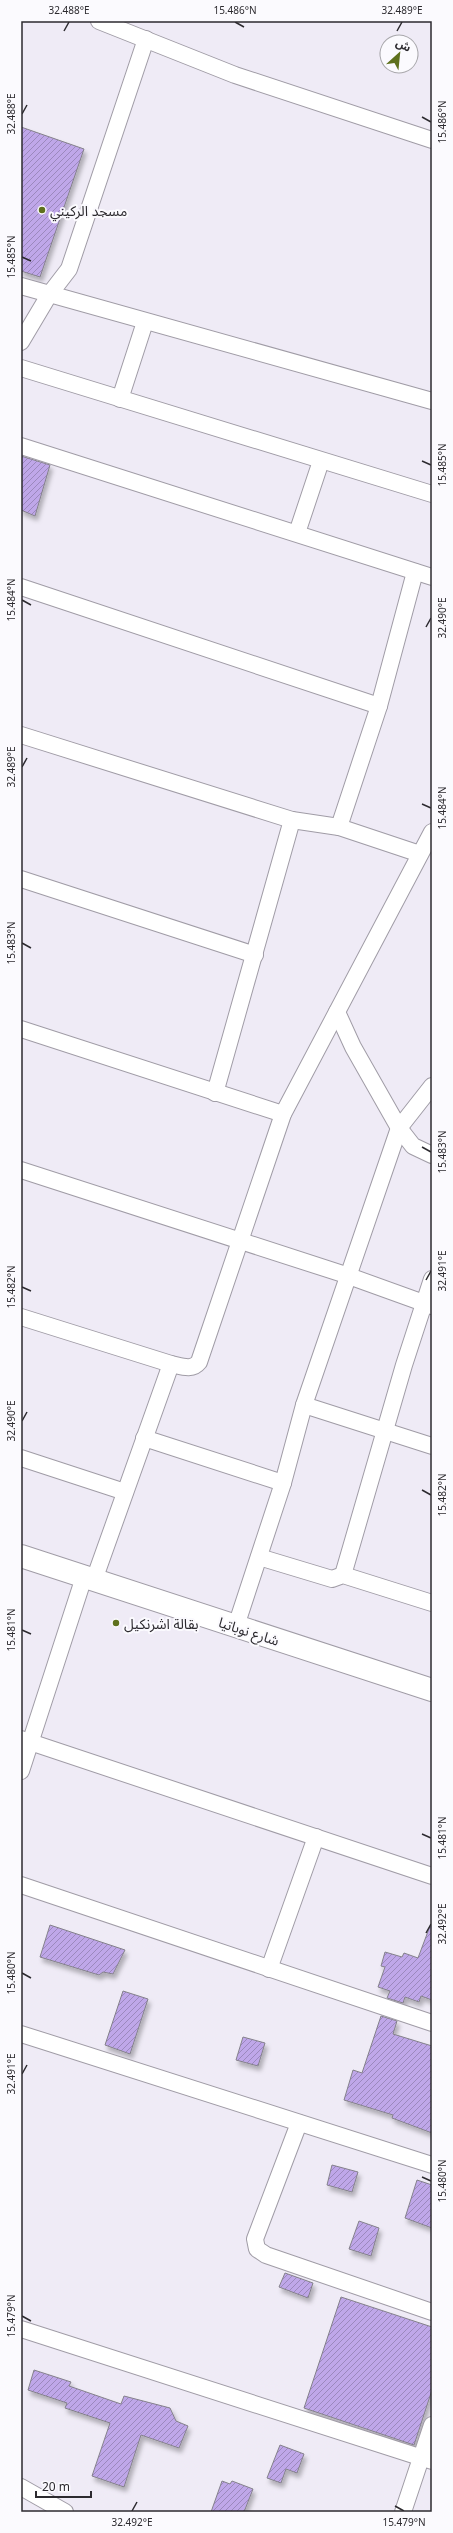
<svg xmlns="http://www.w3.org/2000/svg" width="453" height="2533" font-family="'Noto Sans','Noto Sans Arabic',sans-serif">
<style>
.building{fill:url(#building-hatch);stroke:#84818b;filter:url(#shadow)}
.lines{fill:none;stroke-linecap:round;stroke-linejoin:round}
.street-casing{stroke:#a09ca6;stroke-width:18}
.secondary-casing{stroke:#a09ca6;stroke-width:24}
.street{stroke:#fff;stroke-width:16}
.secondary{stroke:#fff;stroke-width:22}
.ticks{fill:none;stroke:#2c2a2f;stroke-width:1.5}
.poi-dot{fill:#5e701d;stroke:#fbfafe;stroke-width:1.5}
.labels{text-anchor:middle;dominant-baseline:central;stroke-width:4;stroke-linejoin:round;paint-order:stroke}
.poi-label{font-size:14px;fill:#2c2a2f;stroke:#fbfafe;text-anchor:start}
.street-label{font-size:14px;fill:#2c2a2f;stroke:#fbfafe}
.neatline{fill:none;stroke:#2c2a2f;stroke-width:1.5}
.ticks-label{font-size:10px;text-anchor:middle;fill:#2c2a2f}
</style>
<defs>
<pattern id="building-hatch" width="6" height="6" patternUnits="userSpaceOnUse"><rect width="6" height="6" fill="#bfa7e9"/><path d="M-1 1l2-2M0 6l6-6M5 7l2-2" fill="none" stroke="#9b88bd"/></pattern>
<filter id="shadow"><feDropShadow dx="2.5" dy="4.5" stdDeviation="2" flood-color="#0004"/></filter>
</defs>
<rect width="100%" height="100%" fill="#efebf6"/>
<g class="building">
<path d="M21,127L84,149L40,277L21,271Z"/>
<path d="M21,456L50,465L35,516L21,510Z"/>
<path d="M50,1925L125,1950L113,1974L103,1972L99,1975L40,1957Z"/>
<path d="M430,1926H432V2000L421,1996L419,2002L405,1997L403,2003L387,1998L390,1991L378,1987L385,1967L381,1966L385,1952L402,1957L404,1953L418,1958Z"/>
<path d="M123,1991L148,1999L130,2054L105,2045Z"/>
<path d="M381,2016L397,2021L393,2034L432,2046V2133L392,2118L393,2115L344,2100L353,2070L362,2073Z"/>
<path d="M243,2037L265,2043L258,2066L236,2060Z"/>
<path d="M332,2165L358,2172L352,2192L327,2185Z"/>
<path d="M417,2180L432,2185V2228L405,2218Z"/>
<path d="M359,2221L379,2228L371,2256L349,2249Z"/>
<path d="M285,2273L313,2283L308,2298L279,2287Z"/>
<path d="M341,2297L432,2327V2390L414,2445L304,2408Z"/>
<path d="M34,2370L71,2382L69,2386L121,2404L124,2396L170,2408L176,2421L188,2426L179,2448L141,2435L124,2487L92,2476L110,2423L65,2408L67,2403L28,2390Z"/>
<path d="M280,2445L304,2454L297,2473L286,2469L281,2483L267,2478Z"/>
<path d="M222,2481L230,2484L232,2481L253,2489L244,2512H211Z"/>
</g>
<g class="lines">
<g class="street-casing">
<g id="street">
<path d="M99,21L235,75L432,140"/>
<path d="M21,286L432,401"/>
<path d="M21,342L49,295L69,269L146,39"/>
<path d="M21,368L432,494"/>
<path d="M120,399L145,322"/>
<path d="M21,446L432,577"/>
<path d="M297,533L321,461"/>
<path d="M21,587L379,706"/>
<path d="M21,735L292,820L339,827L420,854"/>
<path d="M339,827L379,706L415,572"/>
<path d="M21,879L255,955"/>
<path d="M337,1012L353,1047L399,1128L413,1146L432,1155"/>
<path d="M21,1029L283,1114"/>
<path d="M215,1093L292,820"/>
<path d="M21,1170L346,1275L432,1306"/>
<path d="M21,1317L171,1364C181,1366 192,1371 199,1362L283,1114L432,832"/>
<path d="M304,1405L432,1446"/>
<path d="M144,1438L283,1483"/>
<path d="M21,1458L125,1492"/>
<path d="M259,1557L332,1579L343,1575L432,1603"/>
<path d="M343,1575L404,1365L432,1279"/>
<path d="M94,1580L171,1364"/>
<path d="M236,1626L283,1483L304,1405L399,1128L432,1086"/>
<path d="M21,1739L432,1876"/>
<path d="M21,1771L84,1577"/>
<path d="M21,1885L432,2023"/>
<path d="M269,1969L316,1837"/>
<path d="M21,2034L432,2165"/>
<path d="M299,2123L255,2239L257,2249L266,2255L432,2312"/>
<path d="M21,2329L432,2461"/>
<path d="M21,2487L65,2512"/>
<path d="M403,2512L432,2425"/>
</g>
</g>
<g class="secondary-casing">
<path id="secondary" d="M21,1556L432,1690"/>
</g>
<use href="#street" class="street"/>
<use href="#secondary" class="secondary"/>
</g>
<path class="ticks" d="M235,22L244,27M64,31L69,22M397,31L402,22M22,114L27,105M422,117L431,122M22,257L31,261M422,461L431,465M22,600L31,605M426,627L431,618M22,767L27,758M422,804L431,808M22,943L31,948M422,1147L431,1152M426,1280L431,1271M22,1287L31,1291M22,1421L27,1412M422,1490L431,1495M22,1630L31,1634M422,1834L431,1838M426,1933L431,1924M22,1973L31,1978M22,2074L27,2065M422,2177L431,2181M22,2316L31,2321M395,2506L404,2511M132,2511L137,2502"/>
<g class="poi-dot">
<circle cx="42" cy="210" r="4"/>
<circle cx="116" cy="1623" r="4"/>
</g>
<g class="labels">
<g class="poi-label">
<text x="50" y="210">مسجد الركيني</text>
<text x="124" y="1623">بقالة اشرنكيل</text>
</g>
<g class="street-label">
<text transform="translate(249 1631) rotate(18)">شارع نوباتيا</text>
</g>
</g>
<rect width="453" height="2533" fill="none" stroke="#fbfafe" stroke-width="44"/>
<g transform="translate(399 54) rotate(27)"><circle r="19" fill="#fbfafe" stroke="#a8a7ab"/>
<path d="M0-3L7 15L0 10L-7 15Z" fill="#5e701d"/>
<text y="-6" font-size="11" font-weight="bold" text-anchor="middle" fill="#2c2a2f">ش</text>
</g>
<path d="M36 2491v6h55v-6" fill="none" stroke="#2c2a2f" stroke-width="2"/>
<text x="42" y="2491" font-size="12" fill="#2c2a2f" stroke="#fbfafe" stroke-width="3" paint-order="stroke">20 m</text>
<rect x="22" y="22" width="409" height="2489" class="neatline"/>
<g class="ticks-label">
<text x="69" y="14">32.488°E</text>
<text x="235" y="14">15.486°N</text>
<text x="402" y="14">32.489°E</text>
<text transform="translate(11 114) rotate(-90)" y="4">32.488°E</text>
<text transform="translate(442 122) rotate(-90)" y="4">15.486°N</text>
<text transform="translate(11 257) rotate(-90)" y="4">15.485°N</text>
<text transform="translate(442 465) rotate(-90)" y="4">15.485°N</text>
<text transform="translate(11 600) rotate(-90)" y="4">15.484°N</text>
<text transform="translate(442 618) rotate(-90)" y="4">32.490°E</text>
<text transform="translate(11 767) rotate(-90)" y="4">32.489°E</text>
<text transform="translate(442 808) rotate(-90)" y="4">15.484°N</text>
<text transform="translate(11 943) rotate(-90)" y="4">15.483°N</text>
<text transform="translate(442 1152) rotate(-90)" y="4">15.483°N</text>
<text transform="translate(442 1271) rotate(-90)" y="4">32.491°E</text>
<text transform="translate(11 1287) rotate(-90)" y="4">15.482°N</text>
<text transform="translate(11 1421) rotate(-90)" y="4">32.490°E</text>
<text transform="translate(442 1495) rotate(-90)" y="4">15.482°N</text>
<text transform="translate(11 1630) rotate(-90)" y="4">15.481°N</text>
<text transform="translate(442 1838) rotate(-90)" y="4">15.481°N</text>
<text transform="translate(442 1924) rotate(-90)" y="4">32.492°E</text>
<text transform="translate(11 1973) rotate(-90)" y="4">15.480°N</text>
<text transform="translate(11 2074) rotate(-90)" y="4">32.491°E</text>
<text transform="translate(442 2181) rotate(-90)" y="4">15.480°N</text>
<text transform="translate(11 2316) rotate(-90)" y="4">15.479°N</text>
<text x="132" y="2526">32.492°E</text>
<text x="404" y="2526">15.479°N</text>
</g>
</svg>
